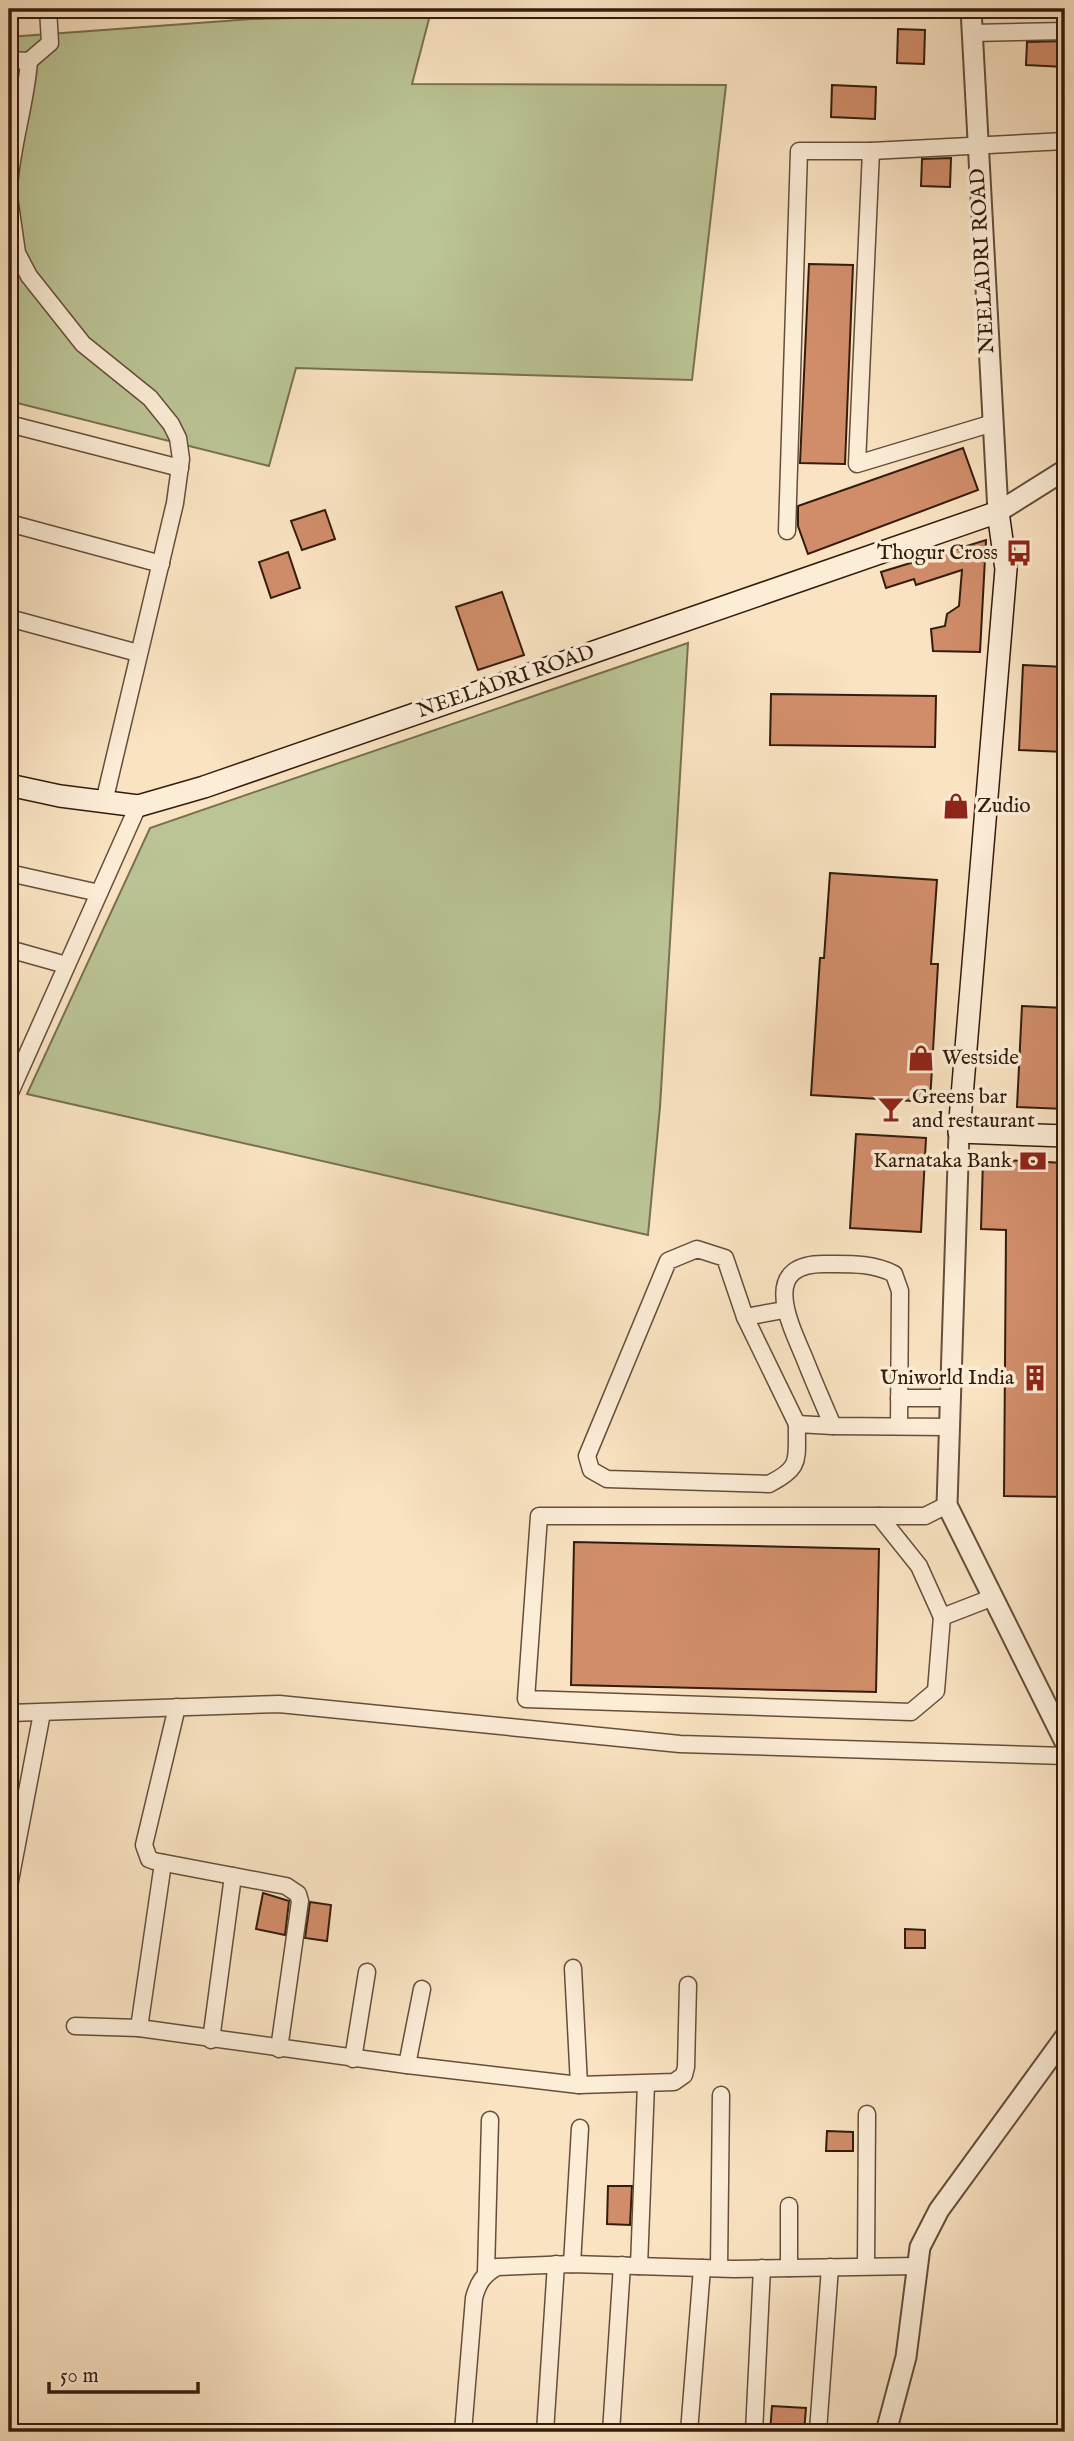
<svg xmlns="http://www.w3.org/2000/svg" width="1074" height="2441" font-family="'IM FELL English',serif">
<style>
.green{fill:#bbc495;stroke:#787051;stroke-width:2}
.building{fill:#d18d6a;stroke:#341c0d;stroke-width:2}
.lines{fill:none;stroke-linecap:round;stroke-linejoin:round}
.minor-casing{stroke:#664e3a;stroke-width:19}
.tertiary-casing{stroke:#664e3a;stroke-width:23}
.secondary-casing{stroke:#341c0d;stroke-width:24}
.minor{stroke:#fcedd7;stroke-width:16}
.tertiary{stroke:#fcedd7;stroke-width:19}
.secondary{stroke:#fcedd7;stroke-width:21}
.labels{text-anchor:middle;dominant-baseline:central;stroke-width:7;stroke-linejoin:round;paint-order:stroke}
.street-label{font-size:21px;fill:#341c0d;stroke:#fcedd7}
.poi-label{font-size:21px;fill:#341c0d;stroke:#fcedd7;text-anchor:end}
</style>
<rect width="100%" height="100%" fill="#fae3c2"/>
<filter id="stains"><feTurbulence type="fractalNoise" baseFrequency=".00286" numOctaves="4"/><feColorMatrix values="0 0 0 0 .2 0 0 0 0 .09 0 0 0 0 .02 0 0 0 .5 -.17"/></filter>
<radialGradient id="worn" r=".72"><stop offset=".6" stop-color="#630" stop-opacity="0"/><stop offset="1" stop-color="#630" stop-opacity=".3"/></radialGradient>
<g class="green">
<path d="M430,15L412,84L726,85L692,380L296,368L269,466L9,401V37L252,19Z"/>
<path d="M688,643L660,1107L648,1235L27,1094L150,828Z"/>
</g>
<g class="building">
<path d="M898,29L925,30L924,64L897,63Z"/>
<path d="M1065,41V67L1026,65L1027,42Z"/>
<path d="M832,85L876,87L875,119L831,117Z"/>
<path d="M951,158L950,187L921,186L922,159Z"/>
<path d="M809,264L853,265L845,464L800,463Z"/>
<path d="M963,448L978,490L808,554L798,526V506Z"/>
<path d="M325,510L335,539L302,550L291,521Z"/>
<path d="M986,540L980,652L933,651L931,629L945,626L947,614L959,606L962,570L916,585L914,579L886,588L881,572Z"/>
<path d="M288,552L300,588L271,598L259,562Z"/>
<path d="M502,592L524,655L478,670L456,607Z"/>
<path d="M1023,665L1065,667V752L1019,750Z"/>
<path d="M771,694L936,696L935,747L770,745Z"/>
<path d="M830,873L937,880L931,964H938L930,1102L811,1095L820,958H824Z"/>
<path d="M1022,1006L1065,1008V1109L1017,1107Z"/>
<path d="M856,1134L926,1138L921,1232L850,1228Z"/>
<path d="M983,1159L1065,1163V1497L1004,1496L1006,1230L981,1229Z"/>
<path d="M574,1542L879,1549L876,1692L571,1685Z"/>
<path d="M263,1893L289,1901L285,1935L256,1929Z"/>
<path d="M310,1902L331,1905L327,1941L305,1938Z"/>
<path d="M905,1929L925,1930V1948H905Z"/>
<path d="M827,2131L853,2132V2151H826Z"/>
<path d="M608,2186H632L630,2225L607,2224Z"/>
<path d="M772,2406L806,2408L804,2432H770Z"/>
</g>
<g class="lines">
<g class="minor-casing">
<g id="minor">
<path d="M972,33L1065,31"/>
<path d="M9,60L29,61L50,43L48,9"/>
<path d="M871,151L857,464L993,423"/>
<path d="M9,186C12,143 26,103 29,61"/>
<path d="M9,197L17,253L29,276L83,344L150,398L171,424L178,438L181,459L175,503L104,802"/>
<path d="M9,424L180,468"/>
<path d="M9,523L161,564"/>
<path d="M787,531L799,151H871L1065,141"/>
<path d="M9,618L138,653"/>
<path d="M9,873L99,893"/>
<path d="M9,949L66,965"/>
<path d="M9,1095L138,806"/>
<path d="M784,1310L745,1317L725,1258L697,1249L668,1261L587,1456L591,1470L607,1479L769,1484C803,1467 796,1459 797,1424L833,1426"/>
<path d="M745,1317L797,1424"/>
<path d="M899,1398H950"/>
<path d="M899,1426L900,1291L894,1274C873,1263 851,1264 827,1264C760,1262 788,1320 804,1357C813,1380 823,1403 833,1426L949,1427"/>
<path d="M947,1505L925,1516H539L526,1699L911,1712L936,1691L942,1617L991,1598"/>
<path d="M879,1516L919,1566L942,1617"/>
<path d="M177,1707L144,1845L149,1859L154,1861L286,1886L298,1894L300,1901L279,2049"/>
<path d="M9,1713L279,1704L680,1744L1065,1756"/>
<path d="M9,1886L42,1713"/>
<path d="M573,1968L579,2085"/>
<path d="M75,2026L139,2028L407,2065L422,1989"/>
<path d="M139,2028L163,1863"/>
<path d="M211,2040L233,1876"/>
<path d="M353,2059L367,1972"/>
<path d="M407,2065L579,2085L674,2082L684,2075L686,2067L688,1985"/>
<path d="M572,2264L580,2128"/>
<path d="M639,2266L646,2084"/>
<path d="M866,2266L867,2114"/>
<path d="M719,2268L721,2095"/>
<path d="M789,2268V2206"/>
<path d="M486,2273L490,2120"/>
<path d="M818,2431L830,2267"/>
<path d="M463,2432L474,2298C478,2283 483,2275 497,2267L572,2264L734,2269L917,2266"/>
<path d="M545,2432L556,2264"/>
<path d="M611,2432L622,2265"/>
<path d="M689,2432L702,2268"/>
<path d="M754,2432L762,2268"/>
</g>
</g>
<g class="tertiary-casing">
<g id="tertiary">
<path d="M971,9L998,512L1065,470"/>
<path d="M959,1132L947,1505L1065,1742"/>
<path d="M886,2432L906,2357L920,2247L939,2210L1065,2037"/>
</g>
</g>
<g class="secondary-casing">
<path id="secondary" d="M9,785L60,796L138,806L204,787L998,512L1006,569L959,1132L1065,1136"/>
</g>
<use href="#minor" class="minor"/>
<use href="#tertiary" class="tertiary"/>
<use href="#secondary" class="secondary"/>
</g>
<defs>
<g id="bus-bare" transform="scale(2.1)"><path d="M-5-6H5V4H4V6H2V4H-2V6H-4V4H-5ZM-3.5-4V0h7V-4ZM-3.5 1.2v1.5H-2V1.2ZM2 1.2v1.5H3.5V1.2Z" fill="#8f2418" stroke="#fcedd7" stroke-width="2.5" paint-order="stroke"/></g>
<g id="shop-bare" transform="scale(2.1)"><path d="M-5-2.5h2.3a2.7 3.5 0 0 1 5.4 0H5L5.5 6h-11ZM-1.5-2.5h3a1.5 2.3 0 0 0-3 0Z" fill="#8f2418" stroke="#fcedd7" stroke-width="2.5" paint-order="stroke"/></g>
<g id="bar-bare" transform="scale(2.1)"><path d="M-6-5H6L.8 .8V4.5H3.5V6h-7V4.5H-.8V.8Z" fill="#8f2418" stroke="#fcedd7" stroke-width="2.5" paint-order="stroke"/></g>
<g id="bank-bare" transform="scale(2.1)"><path d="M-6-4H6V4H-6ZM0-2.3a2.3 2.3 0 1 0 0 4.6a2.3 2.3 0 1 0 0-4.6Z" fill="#8f2418" stroke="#fcedd7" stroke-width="2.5" paint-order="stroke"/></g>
<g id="building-bare" transform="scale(2.1)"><path d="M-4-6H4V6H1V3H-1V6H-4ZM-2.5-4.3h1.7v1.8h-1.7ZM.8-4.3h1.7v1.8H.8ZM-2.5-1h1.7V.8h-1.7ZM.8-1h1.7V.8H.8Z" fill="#8f2418" stroke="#fcedd7" stroke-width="2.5" paint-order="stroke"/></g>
</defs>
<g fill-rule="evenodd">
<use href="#bus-bare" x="1019" y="553"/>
<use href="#shop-bare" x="956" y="806"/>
<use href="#shop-bare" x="921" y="1058"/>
<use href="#bar-bare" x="891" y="1109"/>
<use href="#bank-bare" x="1033" y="1161"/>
<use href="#building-bare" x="1035" y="1378"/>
</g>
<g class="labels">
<g class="street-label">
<text transform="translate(983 261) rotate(-93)">NEELADRI ROAD</text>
<text transform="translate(506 682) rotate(-19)">NEELADRI ROAD</text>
</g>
<g class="poi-label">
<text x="998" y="553">Thogur Cross</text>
<text x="977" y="806" text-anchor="start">Zudio</text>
<text x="942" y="1058" text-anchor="start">Westside</text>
<text x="912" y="1097" text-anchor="start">Greens bar<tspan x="912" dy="24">and restaurant</tspan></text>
<text x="1012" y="1161">Karnataka Bank</text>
<text x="1014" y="1378">Uniworld India</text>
</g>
</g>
<rect width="1074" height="2441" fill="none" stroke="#fae3c2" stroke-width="35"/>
<rect x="10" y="10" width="1053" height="2420" fill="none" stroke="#341c0d" stroke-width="3.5"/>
<rect x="18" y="18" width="1039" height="2406" fill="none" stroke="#341c0d" stroke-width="2"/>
<path d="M49 2382v10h149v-10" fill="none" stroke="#341c0d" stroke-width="3.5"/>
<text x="60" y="2382" font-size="21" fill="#341c0d" stroke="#fcedd7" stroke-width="5" paint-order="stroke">50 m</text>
<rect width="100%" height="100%" filter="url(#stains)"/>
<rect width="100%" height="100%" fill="url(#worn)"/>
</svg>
